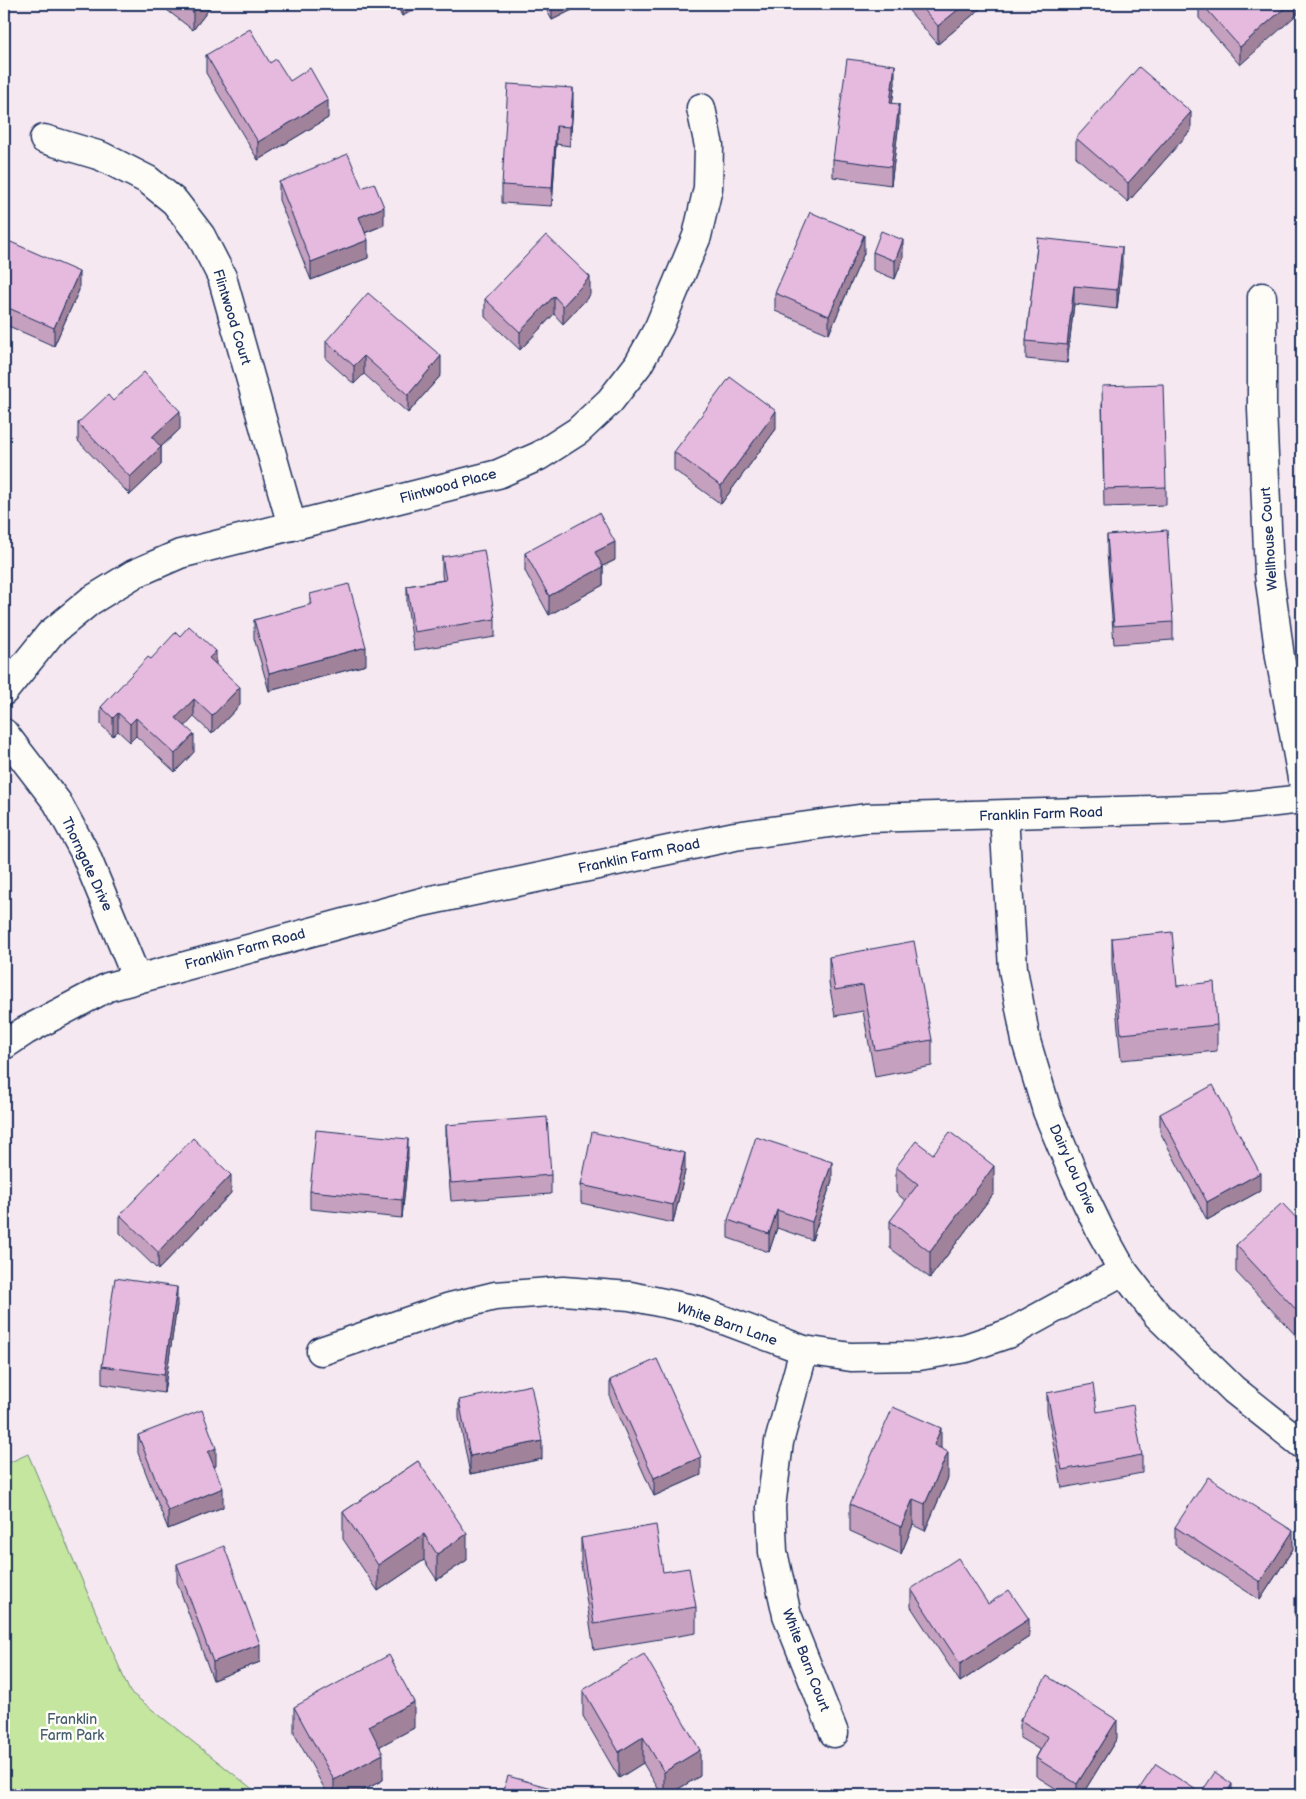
<svg xmlns="http://www.w3.org/2000/svg" width="1306" height="1799" font-family="'Balsamiq Sans',sans-serif">
<style>
.green{fill:#c4e69f;stroke:#708a7e}
.lines{fill:none;stroke-linecap:round;stroke-linejoin:round}
.minor-casing{stroke:#1b2f5e;stroke-width:31}
.secondary-casing{stroke:#1b2f5e;stroke-width:31}
.minor{stroke:#fdfcf7;stroke-width:28}
.secondary{stroke:#fdfcf7;stroke-width:28}
.wall{fill:#c6a0bf;stroke:#1b2f5e}
.shaded-wall{fill:#a1829b;stroke:#1b2f5e}
.building{fill:#e6bade;stroke:#1b2f5e}
.labels{text-anchor:middle;dominant-baseline:central;stroke-width:5;stroke-linejoin:round;paint-order:stroke}
.street-label{font-size:14px;fill:#1b2f5e;stroke:#fdfcf7}
.park-label{font-size:14px;fill:#455d6e;stroke:#fdfcf7}
</style>
<rect width="100%" height="100%" fill="#f6e8f0"/>
<filter id="ink" filterUnits="userSpaceOnUse"><feTurbulence type="fractalNoise" baseFrequency=".02" numOctaves="2"/><feDisplacementMap in="SourceGraphic" scale="10" xChannelSelector="R" yChannelSelector="G"/><feConvolveMatrix kernelMatrix="1 2 1 2 8 2 1 2 1" color-interpolation-filters="sRGB"/></filter>
<g filter="url(#ink)">
<path class="green" d="M28,1454L130,1692L260,1795H4V1465Z"/>
<g class="lines">
<g class="minor-casing">
<g id="minor">
<path d="M44,139L101,156L148,180L175,202L201,236L222,277L292,526"/>
<path d="M1262,297V409L1269,574L1280,657L1302,778"/>
<path d="M4,691L50,634L90,601L134,574L180,554L498,474L539,456L578,431L610,401L638,365L659,327L697,236L708,188L709,146L701,108"/>
<path d="M4,733L57,802L84,851L137,979"/>
<path d="M1004,815L1013,969L1026,1041L1047,1111L1075,1178L1099,1228L1123,1271L1157,1315L1234,1390L1302,1444"/>
<path d="M804,1350L779,1442L771,1507L773,1552L787,1615L834,1733"/>
<path d="M321,1351L450,1307L495,1296L563,1291L630,1296L697,1310L804,1350L851,1357L919,1356L966,1348L1010,1333L1123,1271"/>
</g>
</g>
<g class="secondary-casing">
<path id="secondary" d="M4,1045L25,1031L108,987L422,902L735,836L866,818L1223,808L1302,799"/>
</g>
<use href="#minor" class="minor"/>
<use href="#secondary" class="secondary"/>
</g>
<g class="wall">
<path d="M15,4H53V7Z"/>
<path d="M159,4H213L193,30Z"/>
<path d="M396,4H426L402,16Z"/>
<path d="M543,4H584L552,20Z"/>
<path d="M903,4H986L938,44Z"/>
<path d="M1199,4H1302L1240,65L1199,18Z"/>
<path d="M206,55L270,63L328,118L258,160L206,73Z"/>
<path d="M895,83L892,103L899,122L891,185L833,177V159Z"/>
<path d="M573,106L570,146L556,144L552,206L502,203V185Z"/>
<path d="M1191,130L1128,202L1076,157V138Z"/>
<path d="M279,182L362,188L384,225L365,233L368,258L311,280L279,200Z"/>
<path d="M1038,238L1122,266L1117,309L1074,304L1067,363L1026,359V341Z"/>
<path d="M4,239L79,290L54,346L4,324Z"/>
<path d="M873,252L903,258L895,279L873,270Z"/>
<path d="M864,253L829,334L775,311V293Z"/>
<path d="M590,295L563,324L554,314L520,350L485,317V299Z"/>
<path d="M326,341L441,375L408,413L364,374L354,384L326,359Z"/>
<path d="M113,401L180,429L161,447V465L130,495L78,441V423Z"/>
<path d="M1102,404L1166,487V505L1104,507Z"/>
<path d="M776,429L721,504L674,470V452Z"/>
<path d="M1107,535L1173,622V640L1114,644L1107,553Z"/>
<path d="M525,553L615,560L603,566V585L549,615L525,571Z"/>
<path d="M442,557L495,619V637L414,650L407,604V586L443,580L442,575Z"/>
<path d="M310,594L366,665L269,691L254,638V620L310,605Z"/>
<path d="M151,659L216,665L240,705L212,734L194,717L185,726L194,752L175,772L136,736L130,742L118,731L113,736L101,725V707Z"/>
<path d="M1112,938L1177,986L1217,1025V1051L1121,1060L1112,964Z"/>
<path d="M829,957L932,1040V1066L875,1077L863,1011L835,1016L829,983Z"/>
<path d="M1160,1114L1260,1191L1207,1220L1160,1132Z"/>
<path d="M446,1125L551,1175V1194L451,1201L446,1143Z"/>
<path d="M408,1157L402,1218L310,1209V1191Z"/>
<path d="M896,1167L994,1193L930,1278L890,1248V1221L906,1201L896,1193Z"/>
<path d="M685,1171L673,1223L581,1203V1185Z"/>
<path d="M832,1180L812,1240L777,1228L769,1252L728,1238V1220Z"/>
<path d="M231,1193L158,1270L120,1233V1215Z"/>
<path d="M1302,1224V1342L1236,1272V1245Z"/>
<path d="M177,1305L164,1393L102,1384V1366Z"/>
<path d="M610,1380L701,1475L654,1496L610,1398Z"/>
<path d="M1047,1393L1097,1412L1142,1455V1473L1062,1488L1047,1411Z"/>
<path d="M459,1400L542,1459L470,1474L459,1418Z"/>
<path d="M138,1435L216,1466L214,1467L223,1507L168,1529L138,1453Z"/>
<path d="M418,1461L467,1560L437,1580L424,1560L378,1591L343,1539V1512Z"/>
<path d="M948,1478L925,1531L913,1525L901,1554L850,1531V1504Z"/>
<path d="M1175,1527L1293,1549L1260,1600L1175,1545Z"/>
<path d="M581,1538L663,1572L696,1607V1633L594,1650L581,1564Z"/>
<path d="M177,1564L260,1662L213,1680L177,1582Z"/>
<path d="M1302,1584V1620L1295,1616V1598Z"/>
<path d="M911,1589L988,1604L1029,1637L960,1682L911,1607Z"/>
<path d="M583,1690L700,1776L668,1795H662L643,1763L619,1778L583,1716Z"/>
<path d="M294,1707L414,1728L380,1746L383,1780L355,1795H328L294,1733Z"/>
<path d="M1020,1720L1117,1738L1082,1795H1066L1036,1776V1758L1040,1750L1020,1738Z"/>
</g>
<g class="shaded-wall">
<path d="M199,4H213L193,30V12Z"/>
<path d="M402,4H426L402,16Z"/>
<path d="M552,4H584L552,20Z"/>
<path d="M965,4H986L938,44V26Z"/>
<path d="M1289,4H1302V10L1240,65V47Z"/>
<path d="M895,65V83L890,121V103Z"/>
<path d="M573,88V106L570,146V127Z"/>
<path d="M328,100V118L258,160V142Z"/>
<path d="M899,104V122L891,185V167Z"/>
<path d="M1191,112V130L1128,202V183Z"/>
<path d="M556,126V144L552,206V188Z"/>
<path d="M384,207V225L359,235V217Z"/>
<path d="M864,235V253L829,334V316Z"/>
<path d="M368,240V258L311,280V262Z"/>
<path d="M903,240V258L895,279V261Z"/>
<path d="M1122,247V266L1117,309V290Z"/>
<path d="M79,272V290L54,346V328Z"/>
<path d="M590,277V295L563,324V306Z"/>
<path d="M1074,286V304L1067,363V345Z"/>
<path d="M554,296V314L520,350V332Z"/>
<path d="M364,356V374L354,384V366Z"/>
<path d="M441,356V375L408,413V395Z"/>
<path d="M180,411V429L152,455V437Z"/>
<path d="M776,411V429L721,504V486Z"/>
<path d="M161,447V465L130,495V477Z"/>
<path d="M8,492V510L4,546V528Z"/>
<path d="M615,542V560L595,570V552Z"/>
<path d="M603,567V585L549,615V596Z"/>
<path d="M366,647V665L269,691V673Z"/>
<path d="M216,651V669L209,658Z"/>
<path d="M240,687V705L212,734V716Z"/>
<path d="M194,699V717L176,736V718Z"/>
<path d="M118,713V731L113,736V718Z"/>
<path d="M136,718V736L130,742V724Z"/>
<path d="M194,734V752L175,772V754Z"/>
<path d="M408,1139V1157L402,1218V1200Z"/>
<path d="M685,1153V1171L673,1223V1205Z"/>
<path d="M832,1162V1180L812,1240V1222Z"/>
<path d="M994,1166V1193L930,1278V1252Z"/>
<path d="M1260,1173V1191L1207,1220V1202Z"/>
<path d="M231,1175V1193L158,1270V1252Z"/>
<path d="M777,1210V1228L769,1252V1234Z"/>
<path d="M177,1287V1305L164,1393V1375Z"/>
<path d="M941,1428V1454L934,1445Z"/>
<path d="M542,1441V1459L470,1474V1456Z"/>
<path d="M216,1448V1466L208,1470V1452Z"/>
<path d="M948,1452V1478L925,1531V1504Z"/>
<path d="M701,1457V1475L654,1496V1478Z"/>
<path d="M223,1488V1507L168,1529V1511Z"/>
<path d="M913,1499V1525L901,1554V1527Z"/>
<path d="M1293,1531V1549L1260,1600V1582Z"/>
<path d="M424,1534V1560L378,1591V1565Z"/>
<path d="M467,1534V1560L437,1580V1554Z"/>
<path d="M1029,1619V1637L960,1682V1664Z"/>
<path d="M260,1644V1662L213,1680V1662Z"/>
<path d="M414,1702V1728L369,1752V1726Z"/>
<path d="M1117,1720V1738L1082,1795H1077V1784Z"/>
<path d="M643,1737V1763L619,1778V1752Z"/>
<path d="M700,1750V1776L668,1795H664V1772Z"/>
<path d="M383,1754V1780L355,1795H334V1780Z"/>
<path d="M1232,1784V1795H1225Z"/>
</g>
<g class="building">
<path d="M182,4H199L193,12Z"/>
<path d="M919,4H965L938,26Z"/>
<path d="M1202,4H1289L1240,47Z"/>
<path d="M250,29L270,63L276,59L290,81L310,68L328,100L258,142L206,55Z"/>
<path d="M847,59L895,65L890,103L899,104L891,167L833,159Z"/>
<path d="M1139,67L1191,112L1128,183L1076,138Z"/>
<path d="M508,84L573,88L570,127L556,126L552,188L502,185Z"/>
<path d="M348,154L362,188L374,183L384,207L359,217L368,240L311,262L279,182Z"/>
<path d="M810,212L864,235L829,316L775,293Z"/>
<path d="M881,231L903,240L895,261L873,252Z"/>
<path d="M546,235L590,277L563,306L554,296L520,332L485,299Z"/>
<path d="M1038,238L1122,247L1117,290L1074,286L1067,345L1026,341Z"/>
<path d="M4,239L79,272L54,328L4,306Z"/>
<path d="M368,293L441,356L408,395L364,356L354,366L326,341Z"/>
<path d="M144,372L180,411L152,437L161,447L130,477L78,423L108,395L113,401Z"/>
<path d="M730,377L776,411L721,486L674,452Z"/>
<path d="M1163,384L1166,487L1104,489L1102,386Z"/>
<path d="M4,491L8,492L4,528Z"/>
<path d="M599,513L615,542L595,552L603,567L549,596L525,553Z"/>
<path d="M1167,530L1173,622L1114,626L1107,535Z"/>
<path d="M484,550L495,619L414,632L407,586L446,580L442,557Z"/>
<path d="M349,584L366,647L269,673L254,620L312,604L310,594Z"/>
<path d="M189,626L216,651L209,658L240,687L212,716L194,699L176,718L194,734L175,754L136,718L130,724L118,713L113,718L101,707L148,657L151,659L176,632L180,636Z"/>
<path d="M1172,932L1177,986L1214,982L1217,1025L1121,1034L1112,938Z"/>
<path d="M914,941L932,1040L875,1050L863,985L835,990L829,957Z"/>
<path d="M1213,1085L1260,1173L1207,1202L1160,1114Z"/>
<path d="M547,1117L551,1175L451,1183L446,1125Z"/>
<path d="M316,1130L408,1139L402,1200L310,1191Z"/>
<path d="M592,1132L685,1153L673,1205L581,1185Z"/>
<path d="M950,1132L994,1166L930,1252L890,1221L918,1184L896,1167L916,1141L933,1154Z"/>
<path d="M756,1137L832,1162L812,1222L777,1210L769,1234L728,1220Z"/>
<path d="M193,1138L231,1175L158,1252L120,1215Z"/>
<path d="M1282,1203L1302,1224V1316L1236,1245Z"/>
<path d="M115,1278L177,1287L164,1375L102,1366Z"/>
<path d="M657,1359L701,1457L654,1478L610,1380Z"/>
<path d="M1093,1384L1097,1412L1133,1405L1142,1455L1062,1470L1047,1393Z"/>
<path d="M531,1385L542,1441L470,1456L459,1400Z"/>
<path d="M893,1407L941,1428L934,1445L948,1452L925,1504L913,1499L901,1527L850,1504Z"/>
<path d="M202,1410L216,1448L208,1452L223,1488L168,1511L138,1435Z"/>
<path d="M418,1461L467,1534L437,1554L424,1534L378,1565L343,1512Z"/>
<path d="M1208,1477L1293,1531L1260,1582L1175,1527Z"/>
<path d="M656,1525L663,1572L689,1568L696,1607L594,1624L581,1538Z"/>
<path d="M224,1546L260,1644L213,1662L177,1564Z"/>
<path d="M958,1558L988,1604L1009,1590L1029,1619L960,1664L911,1589Z"/>
<path d="M1302,1584V1601L1295,1598Z"/>
<path d="M644,1654L700,1750L664,1772L643,1737L619,1752L583,1690Z"/>
<path d="M389,1655L414,1702L369,1726L383,1754L334,1780L294,1707Z"/>
<path d="M1047,1676L1117,1720L1077,1784L1036,1758L1048,1737L1020,1720Z"/>
<path d="M1156,1764L1201,1793L1215,1772L1232,1784L1225,1795H1135Z"/>
<path d="M508,1776L576,1795H502Z"/>
</g>
</g>
<g class="labels">
<g class="street-label">
<text transform="translate(232 317) rotate(73)">Flintwood Court</text>
<text transform="translate(448 486) rotate(-15)">Flintwood Place</text>
<text transform="translate(1269 539) rotate(-94)">Wellhouse Court</text>
<text transform="translate(1041 814) rotate(-2)">Franklin Farm Road</text>
<text transform="translate(639 856) rotate(-12)">Franklin Farm Road</text>
<text transform="translate(87 864) rotate(65)">Thorngate Drive</text>
<text transform="translate(245 949) rotate(-15)">Franklin Farm Road</text>
<text transform="translate(1073 1169) rotate(66)">Dairy Lou Drive</text>
<text transform="translate(727 1324) rotate(19)">White Barn Lane</text>
<text transform="translate(806 1660) rotate(69)">White Barn Court</text>
</g>
<g class="park-label">
<text x="72" y="1719">Franklin<tspan x="72" dy="16">Farm Park</tspan></text>
</g>
</g>
<rect width="1306" height="1799" fill="none" stroke="#fdfcf7" stroke-width="20"/>
<rect x="10" y="10" width="1286" height="1779" fill="none" stroke="#1b2f5e" stroke-width="2" filter="url(#ink)"/>
</svg>
